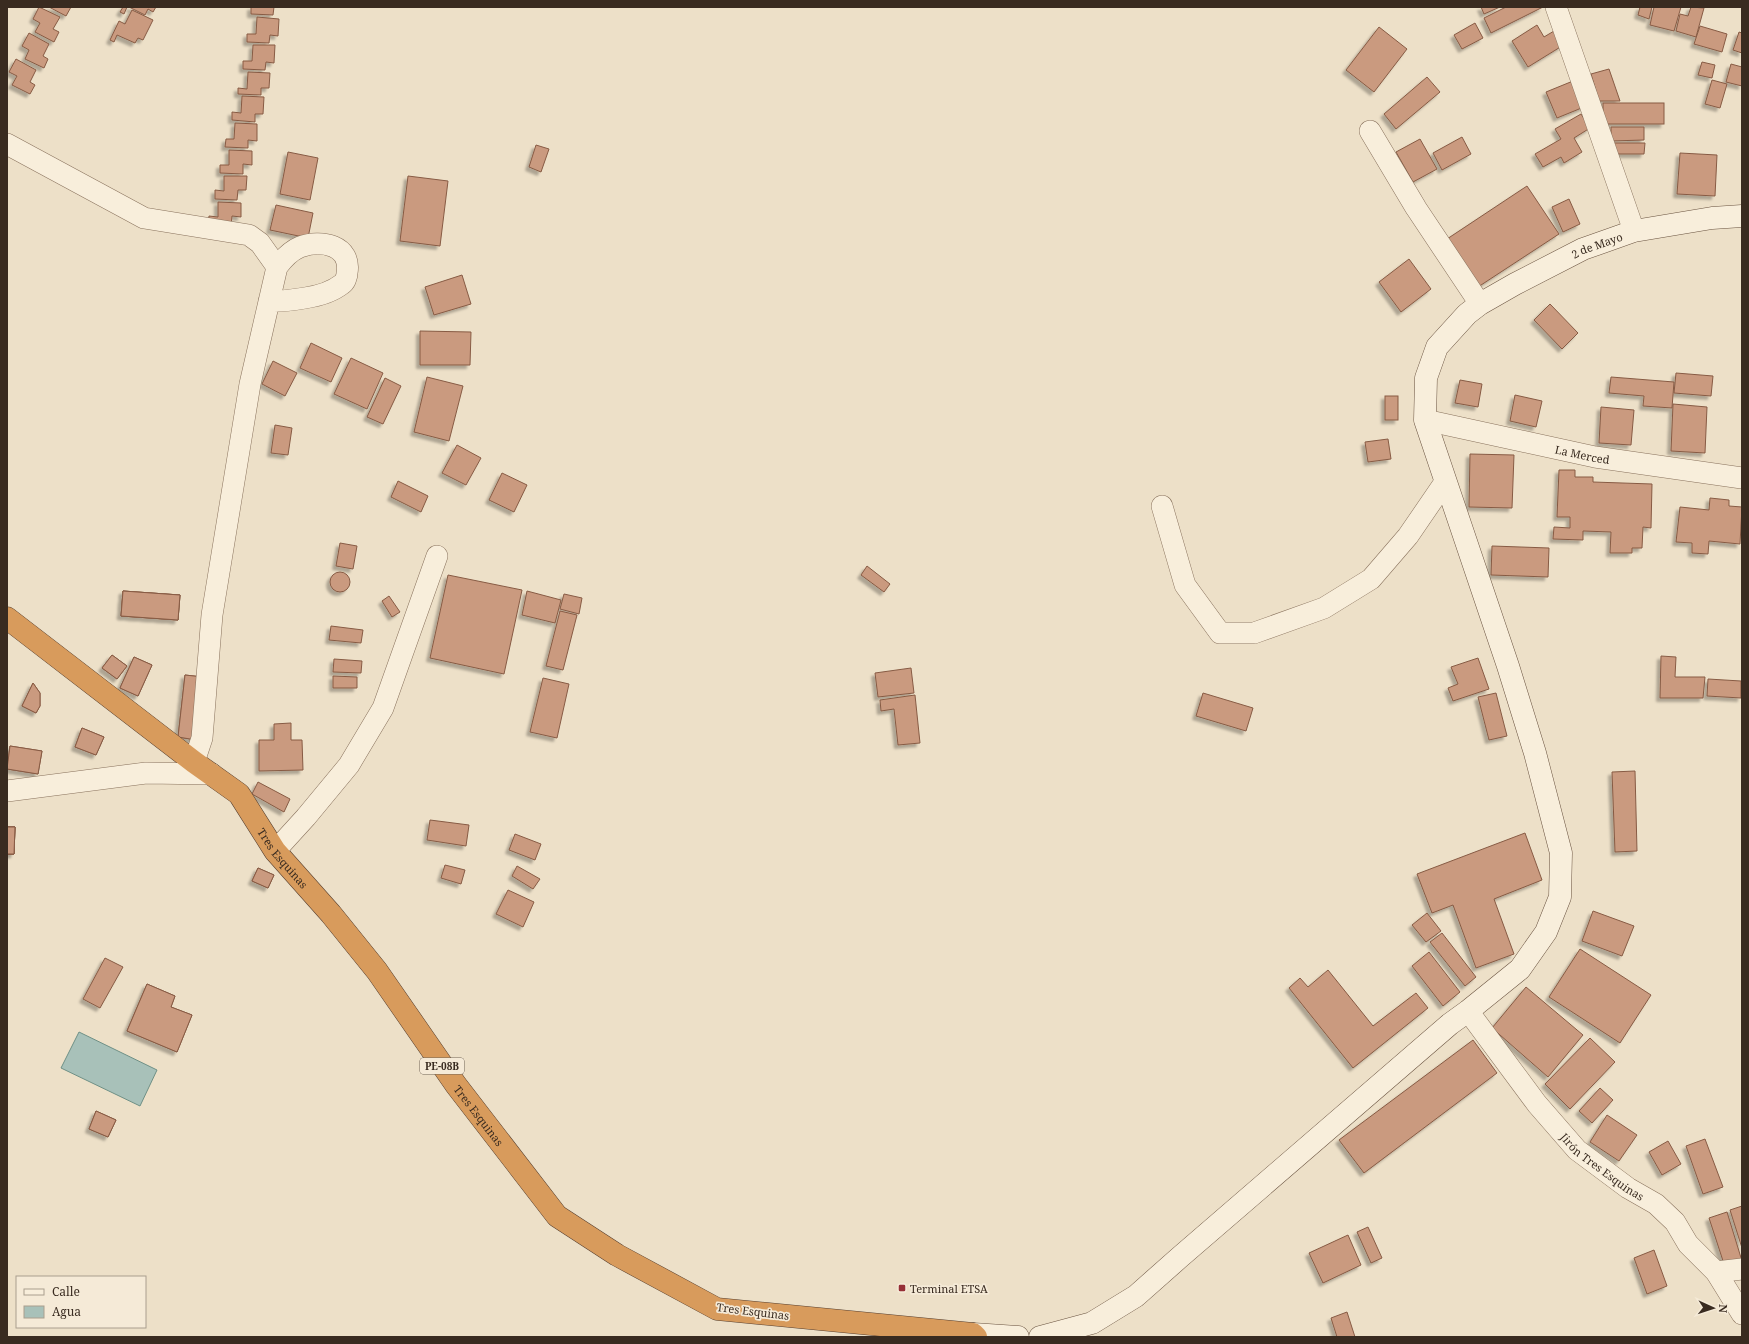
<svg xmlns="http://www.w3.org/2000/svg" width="1749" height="1344" font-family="'Noto Serif',serif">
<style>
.water{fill:#a8c1b9;stroke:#6f9086}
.building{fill:#ca9a7f;stroke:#875b44;filter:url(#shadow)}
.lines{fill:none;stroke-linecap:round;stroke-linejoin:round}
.street-casing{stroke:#89725d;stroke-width:22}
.secondary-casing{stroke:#6a5340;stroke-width:23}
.highway-casing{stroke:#574031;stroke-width:23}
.street{stroke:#f8eedb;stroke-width:21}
.secondary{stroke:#f8eedb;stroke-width:22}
.highway{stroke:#d89b5c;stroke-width:22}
.poi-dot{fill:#962f36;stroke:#f5ead7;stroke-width:1.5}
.labels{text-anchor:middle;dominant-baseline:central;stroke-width:3.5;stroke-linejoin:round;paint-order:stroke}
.shield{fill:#f5ead7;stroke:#716457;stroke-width:1}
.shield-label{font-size:10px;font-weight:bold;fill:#392b20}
.street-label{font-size:11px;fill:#392b20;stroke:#f5ead7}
.poi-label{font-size:11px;fill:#392b20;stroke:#f5ead7;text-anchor:start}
</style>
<defs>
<filter id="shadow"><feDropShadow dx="-3.5" dy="3.5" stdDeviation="1" flood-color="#0004"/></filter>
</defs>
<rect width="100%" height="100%" fill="#ede0c8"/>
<path class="water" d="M79,1032L157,1070L140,1106L61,1068Z"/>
<g class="building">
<path d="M39,7L60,17L53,29L59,32L54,42L35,32L40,23L33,19Z"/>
<path d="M49,7H71L66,16Z"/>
<path d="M123,7H127L124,14L120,12Z"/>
<path d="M129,7H156L153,12L148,9L145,15Z"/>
<path d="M251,7H274L273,15L251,14Z"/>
<path d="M1481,7H1500L1484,14Z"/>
<path d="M1506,7H1543L1491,33L1484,18Z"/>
<path d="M1640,7H1652L1649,19L1638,15Z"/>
<path d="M1654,7H1681L1674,31L1650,25Z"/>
<path d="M1691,7L1704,8L1696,37L1676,31L1680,14L1688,16Z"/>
<path d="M132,10L153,20L143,40L138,38L135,43L117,35L114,42L110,40L119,21L125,24Z"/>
<path d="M257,17L279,19L278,36L270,35L269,43L247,42V34H256Z"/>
<path d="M1475,23L1483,38L1462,49L1454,35Z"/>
<path d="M1537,25L1544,37L1554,31L1562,46L1528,67L1512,41Z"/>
<path d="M1700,26L1727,34L1722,52L1694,44Z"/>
<path d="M1379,27L1407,49L1374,92L1346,70Z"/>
<path d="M1739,32L1742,33V53L1733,50Z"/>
<path d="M29,33L49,44L43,56L48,59L44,68L25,59L29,50L22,46Z"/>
<path d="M253,45H275L274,63L266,62L265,70L243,69V61H252Z"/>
<path d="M16,59L36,70L30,82L35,85L30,94L12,85L17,76L9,72Z"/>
<path d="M1702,62L1715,65L1712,78L1698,75Z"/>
<path d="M1731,64L1742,67V86L1726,82Z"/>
<path d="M1609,69L1620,101H1599L1591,74Z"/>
<path d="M248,72L270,73L269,88H261V95L238,94V88L247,89Z"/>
<path d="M1427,77L1440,92L1396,129L1384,114Z"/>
<path d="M1712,80L1727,84L1720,108L1705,104Z"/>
<path d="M1573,81L1584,107L1557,118L1546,92Z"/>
<path d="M242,96L264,97L263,114H255V122L232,120V112L241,113Z"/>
<rect x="1603" y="103" width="61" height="21"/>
<path d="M1581,114L1590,128L1574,138L1582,152L1564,163L1561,157L1543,167L1535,154L1561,139L1555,129Z"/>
<path d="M235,123L257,124V141L248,140V148L225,147L226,139H234Z"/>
<path d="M1611,127H1644V140L1611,141Z"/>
<path d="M1462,137L1471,154L1442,170L1433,153Z"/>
<path d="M1420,139L1437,169L1413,182L1396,152Z"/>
<path d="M1614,143H1645L1644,154H1614Z"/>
<path d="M536,145L549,149L541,172L529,167Z"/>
<path d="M229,150L252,151V165L243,164V174L220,173V165H229Z"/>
<path d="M288,152L318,158L310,200L280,194Z"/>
<path d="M1680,153L1717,155L1715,196L1677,194Z"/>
<path d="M224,176H247L246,190H238L237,200L215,199V190L224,191Z"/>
<path d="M408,176L448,181L440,246L400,241Z"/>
<path d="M1527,186L1559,234L1478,287L1447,239Z"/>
<path d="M1569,199L1580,224L1563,232L1552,207Z"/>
<path d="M218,202L241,203V217L232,216L231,226L208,225L209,216L218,217Z"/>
<path d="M276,205L313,213L308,238L270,230Z"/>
<path d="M1409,259L1431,289L1401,312L1379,282Z"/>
<path d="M462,275L471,304L434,315L425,287Z"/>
<path d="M1550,304L1578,333L1562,349L1534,320Z"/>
<path d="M420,331L471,332L470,365H420Z"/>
<path d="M311,343L342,358L331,382L300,368Z"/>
<path d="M351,358L383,373L367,409L334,394Z"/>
<path d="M273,361L297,373L285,396L262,384Z"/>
<path d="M1676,373L1713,376L1711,396L1674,393Z"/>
<path d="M427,377L463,386L449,441L414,432Z"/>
<path d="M1611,377L1674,382L1672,408L1643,406L1644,396L1609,393Z"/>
<path d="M385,378L401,386L383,424L367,417Z"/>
<path d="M1460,380L1482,384L1478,407L1455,403Z"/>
<path d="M1515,395L1542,401L1536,427L1510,421Z"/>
<rect x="1385" y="396" width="13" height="24"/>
<path d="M1673,404L1707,407L1705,453L1671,451Z"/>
<path d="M1601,407L1634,410L1631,445L1599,443Z"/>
<path d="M275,425L292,428L288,455L271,453Z"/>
<path d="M1388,439L1391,459L1368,462L1365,442Z"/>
<path d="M457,445L481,458L466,485L442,473Z"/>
<path d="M1470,454L1514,455L1512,508L1469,507Z"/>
<path d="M1559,470H1575V477H1593V482L1652,484L1651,528L1643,527L1642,548H1632V553H1610L1611,532L1583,531V540L1553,539L1554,527L1570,528V517H1557Z"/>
<path d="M502,473L527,485L514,512L489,500Z"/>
<path d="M398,481L428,496L421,512L391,497Z"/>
<path d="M1710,498L1729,500V506L1742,507L1740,544L1709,541L1708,554L1692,553V543L1676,542L1680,507L1709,510Z"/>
<path d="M340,543L357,546L353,569L336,566Z"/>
<path d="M1492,546L1549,548L1548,577L1491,575Z"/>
<path d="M867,566L890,584L884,592L861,575Z"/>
<circle cx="340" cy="582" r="10"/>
<path d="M448,575L522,590L504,674L430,658Z"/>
<path d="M123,591L180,595L178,620L121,616Z"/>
<path d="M123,591L180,595L178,620L121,616Z"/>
<path d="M123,591L180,595L178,620L121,616Z"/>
<path d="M527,591L561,600L555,623L522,615Z"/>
<path d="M564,594L582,598L579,614L560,609Z"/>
<path d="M389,596L400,612L392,617L382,601Z"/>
<path d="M560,611L577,615L563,670L546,666Z"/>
<path d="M331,626L363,630L361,643L329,640Z"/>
<path d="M112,655L127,666L117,679L102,668Z"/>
<path d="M112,655L127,666L117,679L102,668Z"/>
<path d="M1661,656L1676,657L1675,677H1705L1703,698H1660Z"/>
<path d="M134,657L152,665L138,696L120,688Z"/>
<path d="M134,657L152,665L138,696L120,688Z"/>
<path d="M1478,658L1489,689L1453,701L1448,688L1458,684L1451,667Z"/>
<path d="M334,659L362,661L361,673L333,672Z"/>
<path d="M911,668L914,693L878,697L875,673Z"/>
<path d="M185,675L203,677L196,740L178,737Z"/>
<path d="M185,675L203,677L196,740L178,737Z"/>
<path d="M333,676L357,677V688H333Z"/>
<path d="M543,678L569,684L557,738L530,732Z"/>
<path d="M1708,679L1741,681V698L1707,696Z"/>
<path d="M33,683L40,693V706L36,713L22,706Z"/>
<path d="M33,683L40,693V706L36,713L22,706Z"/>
<path d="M1203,693L1253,708L1246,731L1196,716Z"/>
<path d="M1496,693L1507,736L1489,740L1478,697Z"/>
<path d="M915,695L920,743L898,745L894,709L881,711L880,700Z"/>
<path d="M291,723V740H302L303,770L259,771V740H274V724Z"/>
<path d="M82,728L104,737L96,755L75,747Z"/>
<path d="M82,728L104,737L96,755L75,747Z"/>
<path d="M10,746L42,751L38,774L7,769Z"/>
<path d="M10,746L42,751L38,774L7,769Z"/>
<path d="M1635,771L1637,851L1615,852L1612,772Z"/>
<path d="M258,782L290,799L284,812L252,794Z"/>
<path d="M430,820L469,825L466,846L427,840Z"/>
<path d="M7,827H15L14,854H7Z"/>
<path d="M7,827H15L14,854H7Z"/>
<path d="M7,827H15L14,854H7Z"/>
<path d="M7,827H15L14,854H7Z"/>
<path d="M1525,833L1542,880L1494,899L1514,954L1476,968L1453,905L1432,913L1417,874Z"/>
<path d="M515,834L541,844L535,860L509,850Z"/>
<path d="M445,865L465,870L461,884L441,878Z"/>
<path d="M517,866L540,879L533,889L512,876Z"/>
<path d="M258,868L274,875L268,888L252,881Z"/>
<path d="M258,868L274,875L268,888L252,881Z"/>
<path d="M508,890L534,902L523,927L496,914Z"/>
<path d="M1593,911L1634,926L1622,956L1582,941Z"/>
<path d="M1427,913L1441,931L1426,942L1412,925Z"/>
<path d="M1442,933L1476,977L1465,986L1430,942Z"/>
<path d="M1580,949L1651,995L1620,1043L1549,997Z"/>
<path d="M1429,952L1460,992L1443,1006L1412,966Z"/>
<path d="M105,958L123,967L100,1008L83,999Z"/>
<path d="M1328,970L1373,1026L1416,993L1428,1008L1353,1068L1289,988L1300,978L1308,987Z"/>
<path d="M147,984L175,996L171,1007L192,1015L177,1052L127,1031Z"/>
<path d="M147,984L175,996L171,1007L192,1015L177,1052L127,1031Z"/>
<path d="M1526,987L1583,1035L1548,1077L1492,1028Z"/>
<path d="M1590,1038L1615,1062L1570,1109L1545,1084Z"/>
<path d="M1473,1040L1497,1073L1364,1173L1339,1140Z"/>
<path d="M1600,1088L1613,1100L1592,1123L1579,1111Z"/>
<path d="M96,1111L116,1120L108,1137L89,1129Z"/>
<path d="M96,1111L116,1120L108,1137L89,1129Z"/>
<path d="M1607,1115L1637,1135L1619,1161L1590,1142Z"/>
<path d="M1705,1139L1723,1187L1703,1194L1686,1146Z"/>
<path d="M1668,1141L1681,1164L1662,1175L1649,1152Z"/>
<path d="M1742,1206V1248L1730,1210Z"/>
<path d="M1727,1212L1742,1261L1725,1267L1709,1218Z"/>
<path d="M1368,1227L1382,1258L1371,1263L1357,1232Z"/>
<path d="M1348,1235L1361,1265L1323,1283L1309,1253Z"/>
<path d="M1654,1250L1667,1286L1647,1294L1634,1258Z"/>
<path d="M1347,1312L1355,1337H1337L1331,1318Z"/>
</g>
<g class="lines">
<g class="street-casing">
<g id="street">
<path d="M1556,7L1634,231"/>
<path d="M1370,131L1416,208L1480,304"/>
<path d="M7,144L144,218L249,235L260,243L277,267"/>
<path id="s1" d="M1425,420L1595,457L1742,478"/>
<path d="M1162,506L1185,585L1220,633H1254L1324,608L1371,579L1408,536L1445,482"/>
<path d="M194,762L202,738L212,615L250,384L277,267C283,259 290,251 300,247C321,239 352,245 347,273C347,277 345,282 342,284C332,292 318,296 305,298C293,300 281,302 269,301"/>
<path d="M7,791L146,773L212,774"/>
<path d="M275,851L306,817L349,765L383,708L437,556"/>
<path id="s2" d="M1468,1011L1537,1104L1577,1150L1628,1188L1656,1204L1675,1222L1688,1244L1716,1272L1742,1314"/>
<path d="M1716,1272L1742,1269"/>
</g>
</g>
<g class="secondary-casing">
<g id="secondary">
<path d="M973,1334L1018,1337"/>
<path id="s3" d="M1040,1337L1092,1323L1136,1296L1180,1257L1450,1024L1468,1011L1520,969L1546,932L1560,897L1561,853L1535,753L1508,666L1425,420L1426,378L1437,347L1467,314L1480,304L1515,284L1583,249L1634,231L1712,218L1742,216"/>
</g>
</g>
<g class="highway-casing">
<g id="highway">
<path id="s4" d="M7,618L194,762L239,794L275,851L331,914L377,971L456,1085L557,1216L617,1255L717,1309L973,1334L976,1337"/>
</g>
</g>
<use href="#street" class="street"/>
<use href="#secondary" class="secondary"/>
<use href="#highway" class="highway"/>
</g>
<rect class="poi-dot" x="898" y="1284" width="8" height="8" rx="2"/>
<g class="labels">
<rect class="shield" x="420" y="1058" width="44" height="16" rx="3"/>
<g class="shield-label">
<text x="442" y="1066">PE-08B</text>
</g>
<g class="street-label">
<text stroke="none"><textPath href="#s3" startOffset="1458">2 de Mayo</textPath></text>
<text stroke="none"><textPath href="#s1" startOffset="161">La Merced</textPath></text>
<text stroke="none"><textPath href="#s4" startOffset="369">Tres Esquinas</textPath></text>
<text stroke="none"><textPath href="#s4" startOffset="693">Tres Esquinas</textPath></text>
<text stroke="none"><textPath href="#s2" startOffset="207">Jirón Tres Esquinas</textPath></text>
<text transform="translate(753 1311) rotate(7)">Tres Esquinas</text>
</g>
<g class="poi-label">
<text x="910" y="1288">Terminal ETSA</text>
</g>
</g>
<rect width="1749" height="1344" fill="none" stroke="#392b20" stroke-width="16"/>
<rect x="16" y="1276" width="130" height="52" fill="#f5ead7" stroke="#aa9e8e"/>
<rect x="24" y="1289" width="20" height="6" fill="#f8eedb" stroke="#aa9e8e"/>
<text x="52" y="1296" font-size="12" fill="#392b20">Calle</text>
<rect x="24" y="1306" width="20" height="12" fill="#a8c1b9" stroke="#aa9e8e"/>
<text x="52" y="1316" font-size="12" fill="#392b20">Agua</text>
<g transform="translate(1713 1308) rotate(93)" stroke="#f5ead7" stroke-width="3" paint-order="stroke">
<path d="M0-3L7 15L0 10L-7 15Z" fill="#392b20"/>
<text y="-6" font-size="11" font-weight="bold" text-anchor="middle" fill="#392b20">N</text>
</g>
</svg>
